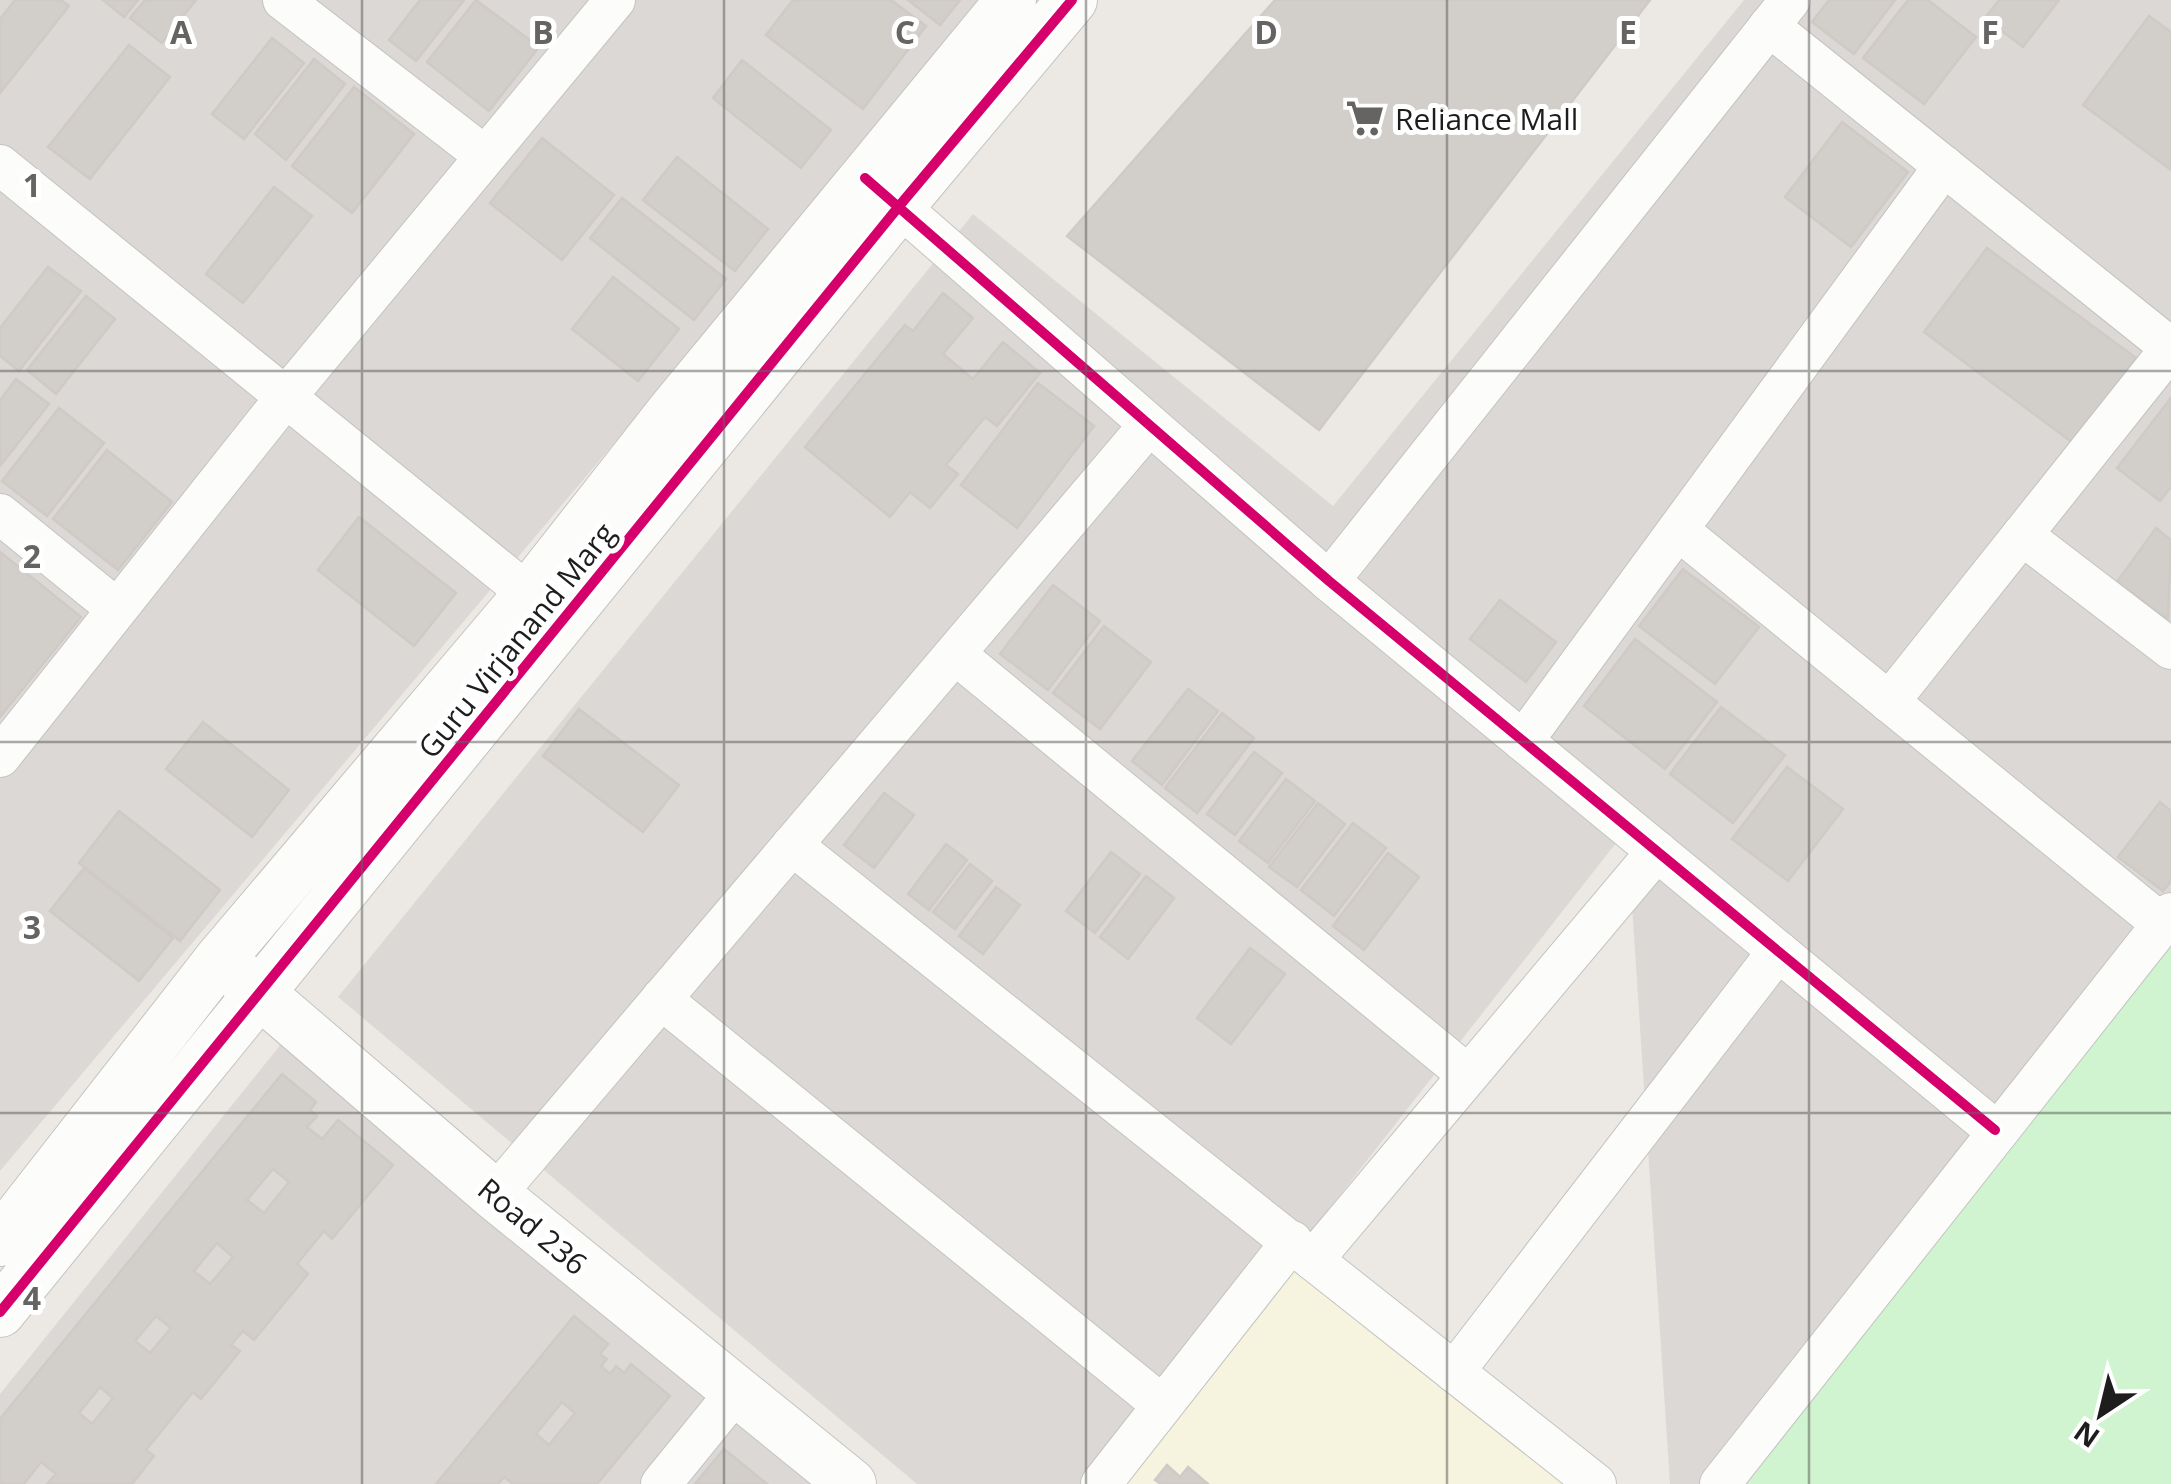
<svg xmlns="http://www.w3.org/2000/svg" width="2171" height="1484" font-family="'Open Sans',sans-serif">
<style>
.residential{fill:#dbd8d6}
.education{fill:#f6f4de}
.park{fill:#d0f4cf}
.building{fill:#d2cfcb;stroke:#cfcac6;stroke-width:2.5;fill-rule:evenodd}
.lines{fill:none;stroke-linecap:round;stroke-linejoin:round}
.minor-casing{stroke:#c4c3c1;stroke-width:42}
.tertiary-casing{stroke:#c4c3c1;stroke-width:52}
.minor{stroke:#fcfcfb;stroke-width:40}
.tertiary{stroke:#fcfcfb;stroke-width:50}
.cycleway-casing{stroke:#fff;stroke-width:16}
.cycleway{stroke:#d6006c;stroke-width:10}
.grid{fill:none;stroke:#656463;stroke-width:2.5;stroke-opacity:0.55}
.labels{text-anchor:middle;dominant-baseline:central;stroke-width:10;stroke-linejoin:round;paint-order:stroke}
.poi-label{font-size:30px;fill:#1d1d1d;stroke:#fff;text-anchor:start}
.street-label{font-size:30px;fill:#1d1d1d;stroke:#fff}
.grid-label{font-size:32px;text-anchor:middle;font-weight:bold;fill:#656463;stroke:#fff;stroke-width:10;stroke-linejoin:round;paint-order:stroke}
</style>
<rect width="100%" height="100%" fill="#ece9e4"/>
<g class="residential">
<path d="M0,0H988L0,1171Z"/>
<path d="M1744,0H2171V928L1728,1484H1670L1627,829L1113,1484H917L338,997L973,214L1333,506Z"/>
<path d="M282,1043L815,1484H0V1394Z"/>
</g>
<path class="education" d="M1293,1252L1589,1484H1113Z"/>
<path class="park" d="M2171,927V1484H1728Z"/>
<g class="building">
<path d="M15,0H61L69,6L0,93V19Z"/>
<path d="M103,0H138L124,17Z"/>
<path d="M145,0H196L162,43L130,18Z"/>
<path d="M420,0H464L416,61L389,40Z"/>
<path d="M476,0L539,47L489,111L427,62Z"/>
<path d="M793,0H891L926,26L863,109L766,35Z"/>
<path d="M908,0H960L940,25Z"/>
<path d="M1275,0H1650L1319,430L1067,236Z"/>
<path d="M1829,0H1895L1854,54L1812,22Z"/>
<path d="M1908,0H1928L1976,37L1924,104L1863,58Z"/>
<path d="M1999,0H2059L2023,47L1985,18Z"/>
<path d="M2149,16L2171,32V170L2083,105Z"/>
<path d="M272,38L304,63L244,139L212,114Z"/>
<path d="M129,45L170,77L90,179L48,147Z"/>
<path d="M314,59L345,84L286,160L255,134Z"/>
<path d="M742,60L831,130L801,168L713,98Z"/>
<path d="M354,87L414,134L352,213L292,166Z"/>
<path d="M1842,122L1908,172L1851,247L1785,197Z"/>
<path d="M542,138L614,195L562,260L490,203Z"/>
<path d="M677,157L768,229L735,271L643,200Z"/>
<path d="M274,187L312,216L243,303L206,274Z"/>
<path d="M622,198L726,279L694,320L590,238Z"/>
<path d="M1987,248L2136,358L2073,443L1924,332Z"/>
<path d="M48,267L81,291L19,371L0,356V328Z"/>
<path d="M613,277L679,329L638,381L572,329Z"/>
<path d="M943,293L973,318L943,354L973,379L1003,342L1040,373L997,426L985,417L946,465L958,474L930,508L910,492L890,517L805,447L905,325L913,331Z"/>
<path d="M86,296L115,319L56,394L27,370Z"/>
<path d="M16,379L49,404L0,466V400Z"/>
<path d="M1038,383L1094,426L1017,528L961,485Z"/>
<path d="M2170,399L2171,487L2160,501L2117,468Z"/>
<path d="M59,408L104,443L47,516L2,481Z"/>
<path d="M107,450L172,502L118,570L53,519Z"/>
<path d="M359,517L456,593L414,646L318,570Z"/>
<path d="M2156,528L2171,540L2168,619L2117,582Z"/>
<path d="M0,552L81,617L0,717Z"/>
<path d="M1683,569L1759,627L1715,684L1639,626Z"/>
<path d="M1053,585L1100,621L1048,690L1000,654Z"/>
<path d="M1500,600L1556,642L1526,682L1470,639Z"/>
<path d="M1104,626L1151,662L1100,729L1053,693Z"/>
<path d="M1635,639L1717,702L1665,769L1584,706Z"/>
<path d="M1188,689L1218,711L1162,785L1132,761Z"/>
<path d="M1721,707L1785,755L1733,823L1670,774Z"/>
<path d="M579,709L679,785L643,832L543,756Z"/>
<path d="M1222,713L1254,738L1197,813L1165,788Z"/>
<path d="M203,722L289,790L252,837L166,769Z"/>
<path d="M1254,752L1282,773L1235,835L1207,814Z"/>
<path d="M1787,767L1843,809L1788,881L1732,839Z"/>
<path d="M1286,779L1315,801L1268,863L1239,841Z"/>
<path d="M884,793L914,815L874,868L844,845Z"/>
<path d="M2160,802L2171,811V881L2163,891L2118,857Z"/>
<path d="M1318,803L1345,824L1297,887L1269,867Z"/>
<path d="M119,811L220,890L180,941L79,863Z"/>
<path d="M1353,823L1386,848L1334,916L1301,890Z"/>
<path d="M946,844L967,860L929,910L908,894Z"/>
<path d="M1111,852L1140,874L1095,933L1066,911Z"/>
<path d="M1388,853L1419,877L1364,950L1333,926Z"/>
<path d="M970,864L992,881L955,929L933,912Z"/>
<path d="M84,868L173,938L139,981L50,911Z"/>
<path d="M1146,876L1174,898L1128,959L1100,937Z"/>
<path d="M996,887L1020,905L983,954L959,936Z"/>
<path d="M1250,948L1285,974L1231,1044L1197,1018Z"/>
<path d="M282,1074L316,1102L310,1110L317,1116L307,1127L322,1139L338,1120L393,1165L332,1239L324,1231L297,1264L308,1274L254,1340L243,1331L231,1345L240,1351L201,1399L193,1392L146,1450L154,1456L132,1484H47L56,1474L41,1462L24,1484H0V1419ZM273,1169L289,1182L264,1213L247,1200ZM217,1243L233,1257L210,1284L194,1271ZM156,1316L171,1328L150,1353L135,1341ZM100,1387L113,1398L92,1424L79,1413Z"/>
<path d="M574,1316L608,1344L600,1354L607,1359L601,1366L610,1374L616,1366L624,1373L631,1364L670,1396L597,1484H513L504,1477L498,1484H436ZM562,1402L575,1413L549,1445L536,1434Z"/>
<path d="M724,1449L767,1484H695Z"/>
<path d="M1167,1465L1180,1477L1188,1467L1208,1484H1161L1155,1480Z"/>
</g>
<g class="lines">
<g class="minor-casing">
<g id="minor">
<path d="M283,0L485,156"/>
<path d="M1769,26L2171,348"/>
<path d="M0,165L552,613"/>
<path d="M878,188L1329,581L1995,1130"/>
<path d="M0,514L117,609"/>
<path d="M1678,530L2162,924"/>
<path d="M2022,535L2171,649"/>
<path d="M1329,581L1790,0"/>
<path d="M955,654L1468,1075"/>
<path d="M1889,702L2171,348"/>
<path d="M1523,741L1944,166"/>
<path d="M0,757L285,398L615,0"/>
<path d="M792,845L1313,1260L1657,851"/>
<path d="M661,999L1161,1404"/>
<path d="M495,1195L1149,425"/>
<path d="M1313,1260L1596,1484"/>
<path d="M1454,1372L1778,951"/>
<path d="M661,1484L735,1393"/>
<path d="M1101,1484L1292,1241"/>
<path d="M1720,1484L2171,913"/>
</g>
</g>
<g class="tertiary-casing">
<g id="tertiary">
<path d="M236,973L495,1195L851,1484"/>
<path d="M0,1241L220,959L529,594L671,413L1011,0"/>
<path d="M0,1312L900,205L1072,0"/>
</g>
</g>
<use href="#minor" class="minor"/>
<use href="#tertiary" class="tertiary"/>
<g class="cycleway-casing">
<g id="cycleway">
<path d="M865,178L1329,581L1995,1130"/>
<path d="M0,1312L900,205L1072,0"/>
</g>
</g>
<use href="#cycleway" class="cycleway"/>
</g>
<path class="grid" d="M362,0V1484M724,0V1484M1086,0V1484M1447,0V1484M1809,0V1484M0,371H2171M0,742H2171M0,1113H2171"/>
<defs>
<g id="supermarket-bare" transform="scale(3)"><path d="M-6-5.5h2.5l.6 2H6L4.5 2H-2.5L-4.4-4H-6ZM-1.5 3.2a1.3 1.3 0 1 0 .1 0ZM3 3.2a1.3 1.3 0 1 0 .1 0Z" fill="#656463" stroke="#fff" stroke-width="2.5" paint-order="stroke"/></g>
</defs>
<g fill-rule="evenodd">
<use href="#supermarket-bare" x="1365" y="118"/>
</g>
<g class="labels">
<g class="poi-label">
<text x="1395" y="118">Reliance Mall</text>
</g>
<g class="street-label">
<text transform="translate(516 640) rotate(-51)">Guru Virjanand Marg</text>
<text transform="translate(533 1226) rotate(40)">Road 236</text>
</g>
</g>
<g class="grid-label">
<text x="181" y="44">A</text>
<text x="543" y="44">B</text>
<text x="905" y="44">C</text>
<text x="1266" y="44">D</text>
<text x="1628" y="44">E</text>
<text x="1990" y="44">F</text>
<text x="32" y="197">1</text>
<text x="32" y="568">2</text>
<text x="32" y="939">3</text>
<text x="32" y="1310">4</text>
</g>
<g transform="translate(2101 1414) rotate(215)" stroke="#ffffff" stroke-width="8" paint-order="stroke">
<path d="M0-8L18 38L0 25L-18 38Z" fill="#1d1d1d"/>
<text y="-15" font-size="28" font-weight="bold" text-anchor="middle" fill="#1d1d1d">N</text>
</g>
</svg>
